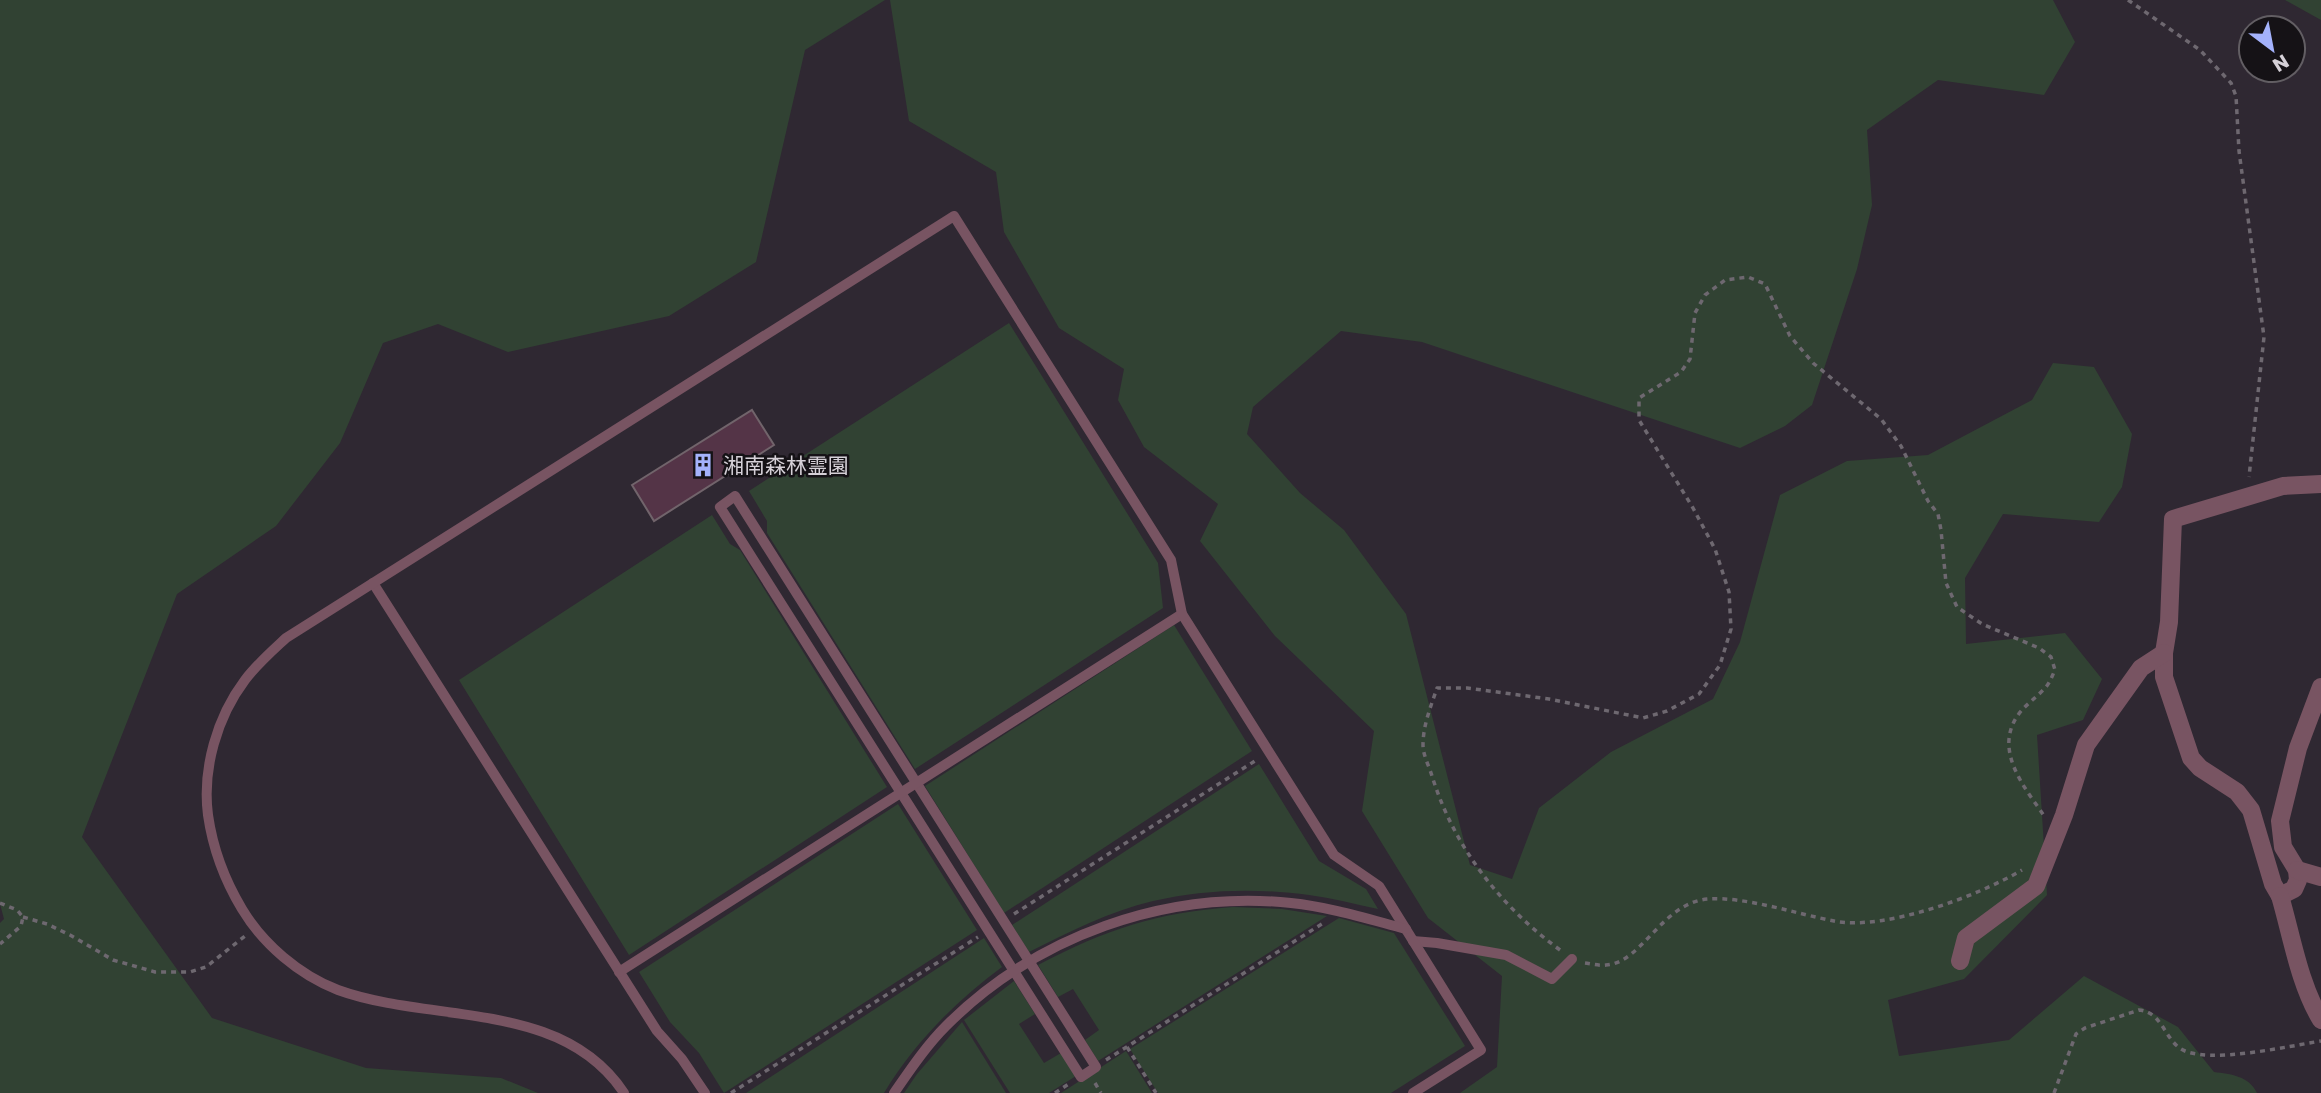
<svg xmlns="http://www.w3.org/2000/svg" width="2321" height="1093" font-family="Poppins,'Noto Sans JP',sans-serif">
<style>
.green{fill:#314233}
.building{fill:#543447;stroke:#71646b;stroke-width:2}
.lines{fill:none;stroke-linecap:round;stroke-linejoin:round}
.path{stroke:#6e6870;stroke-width:3.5;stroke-dasharray:5 5;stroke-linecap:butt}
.service{stroke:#785462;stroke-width:10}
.minor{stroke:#785462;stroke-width:18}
.tertiary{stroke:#785462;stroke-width:18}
.labels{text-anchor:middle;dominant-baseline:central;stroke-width:5;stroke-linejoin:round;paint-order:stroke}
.poi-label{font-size:21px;fill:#d5d0d7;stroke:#151216;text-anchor:start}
</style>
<rect width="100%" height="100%" fill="#2f2832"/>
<g class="green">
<path d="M0,0H885L805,50L756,262L669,316L508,352L438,324L383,343L340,443L276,526L177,594L82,837L212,1018L366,1068L501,1078L538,1093H0V923L4,919L0,904Z"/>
<path d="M890,0H2053L2075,42L2044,95L1938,80L1867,130L1872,205L1857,269L1812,405L1785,426L1740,448L1422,342L1341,331L1253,407L1247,434L1300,493L1344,530L1406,614L1470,865L1512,879L1539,808L1611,752L1713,699L1740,642L1780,495L1847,461L1928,455L2032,400L2053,363L2094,367L2132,434L2122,487L2099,522L2003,514L1965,578L1966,644L2065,633L2102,679L2083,720L2037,735L2047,895L1964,979L1888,1000L1899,1056L2009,1040L2084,976L2178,1027L2214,1072C2231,1074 2249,1076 2257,1093H1460L1497,1067L1502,976L1428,918L1362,811L1374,731L1275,636L1200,541L1218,504L1144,447L1118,400L1124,369L1059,328L1004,232L996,172L909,121Z"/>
<path d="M2285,0H2321V20Z"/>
<path d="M1009,323L1158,563L1163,608L915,769L767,533V521L749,491Z"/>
<path d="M712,515L730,544L740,550L887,787L629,955L459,680Z"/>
<path d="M1174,625L1252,751L1004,913L925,786Z"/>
<path d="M1259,764L1319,861L1366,889L1378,909C1355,904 1332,898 1309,895C1259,888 1203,889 1153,901C1110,911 1069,932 1029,952L1012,925Z"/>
<path d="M898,804L977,930L724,1093L699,1053L670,1022L639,972Z"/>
<path d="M1233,907L1282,909L1327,916L1098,1061L1085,1040L1099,1030L1073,989L1058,997L1038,965C1107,929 1155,913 1233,907Z"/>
<path d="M1339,918L1394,933L1465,1046L1391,1093H1158L1130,1049Z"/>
<path d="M984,938L1002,967C955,1002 915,1042 884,1093H746Z"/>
<path d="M1014,981L1035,1014L1019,1024L1044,1063L1061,1053L1076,1076L1049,1093H1010L964,1020Z"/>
<path d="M962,1022L1006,1093H904L917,1074Z"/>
<path d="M1126,1051L1152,1093H1061Z"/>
</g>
<path class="building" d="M752,410L774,445L654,521L632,485Z"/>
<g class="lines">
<g class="path">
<path d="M2128,0L2200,50L2231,83L2236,96L2239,151L2264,337L2249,477"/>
<path d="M0,903L17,910L23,917L21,926L0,944"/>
<path d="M1014,914L1258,759"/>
<path d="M23,917L47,924L70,935L113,960L155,972H190L206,967L245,936"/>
<path d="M1560,950C1500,906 1454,847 1432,776C1429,766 1423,755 1423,745C1423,725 1431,706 1437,688H1467L1549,699L1643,718L1667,711L1699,694L1720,665L1731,629L1729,592L1715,549L1693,508L1639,420V398L1681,372L1690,359L1695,313L1705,295L1725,280L1748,277L1765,284L1790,336L1813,363L1881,419L1901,446L1928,501L1938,514L1941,530L1946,583L1957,607L1982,624L2039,648L2051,657L2055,670C2052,676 2050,683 2045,688C2036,698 2025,705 2018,715C1993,751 2025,788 2045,817"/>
<path d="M1585,963C1592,964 1600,966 1606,965C1642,963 1661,904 1707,899C1744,896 1797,914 1834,921C1885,931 1978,896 2022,870"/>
<path d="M1127,1047L1156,1093"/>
<path d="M1106,1060L1325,922"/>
<path d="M1095,1083L1101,1093"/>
<path d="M731,1093L978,937"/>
<path d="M1055,1093L1070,1083"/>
<path d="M2054,1093L2076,1034L2085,1028L2139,1010C2162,1012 2164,1038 2181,1049C2207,1065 2289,1046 2321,1041"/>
</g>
<g class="service">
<path d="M735,496L1096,1067L1081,1077L720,507Z"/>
<path d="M373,583L657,1031L682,1059L705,1093"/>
<path d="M1413,941L1437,943L1506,955L1552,979L1572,959"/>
<path d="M619,972L1182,614"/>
<path d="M624,1093C562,999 432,1024 338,990C299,975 263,944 242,909C224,879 213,850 208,815C202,769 217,717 245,680C257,664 272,651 286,638L954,216L1171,560L1182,614L1334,855L1379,886L1481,1050L1413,1093"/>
<path d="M894,1093C910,1070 926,1046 946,1026C1036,936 1165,890 1291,903C1330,907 1368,919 1406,929"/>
</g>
<g class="minor">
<path d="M2321,484L2283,486L2173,519L2169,622L2164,653V677L2191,758L2200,768L2237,792L2251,810L2273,884L2280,896L2294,889L2298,880L2297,870L2283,847L2280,821L2298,748L2321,687"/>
<path d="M2297,870L2321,877"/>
<path d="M1960,961L1966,938L2036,886L2064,815L2086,745L2141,668L2164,653"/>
</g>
<path class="tertiary" d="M2280,896C2292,937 2299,983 2321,1020"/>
</g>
<defs>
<g id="building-bare" transform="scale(1.89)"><path d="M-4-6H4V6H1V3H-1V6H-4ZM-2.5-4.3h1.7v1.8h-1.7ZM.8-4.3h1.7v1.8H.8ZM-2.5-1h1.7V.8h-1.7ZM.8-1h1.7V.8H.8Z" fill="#a4b2fc" stroke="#151216" stroke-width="2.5" paint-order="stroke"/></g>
</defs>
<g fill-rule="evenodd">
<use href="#building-bare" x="703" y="465"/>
</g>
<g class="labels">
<g class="poi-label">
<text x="723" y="465">湘南森林霊園</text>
</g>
</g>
<g transform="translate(2272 49) rotate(148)"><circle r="33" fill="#151216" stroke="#625e63" stroke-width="2"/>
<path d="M0-5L12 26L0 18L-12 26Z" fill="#a4b2fc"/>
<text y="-10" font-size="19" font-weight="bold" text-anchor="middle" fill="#d5d0d7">N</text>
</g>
</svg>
